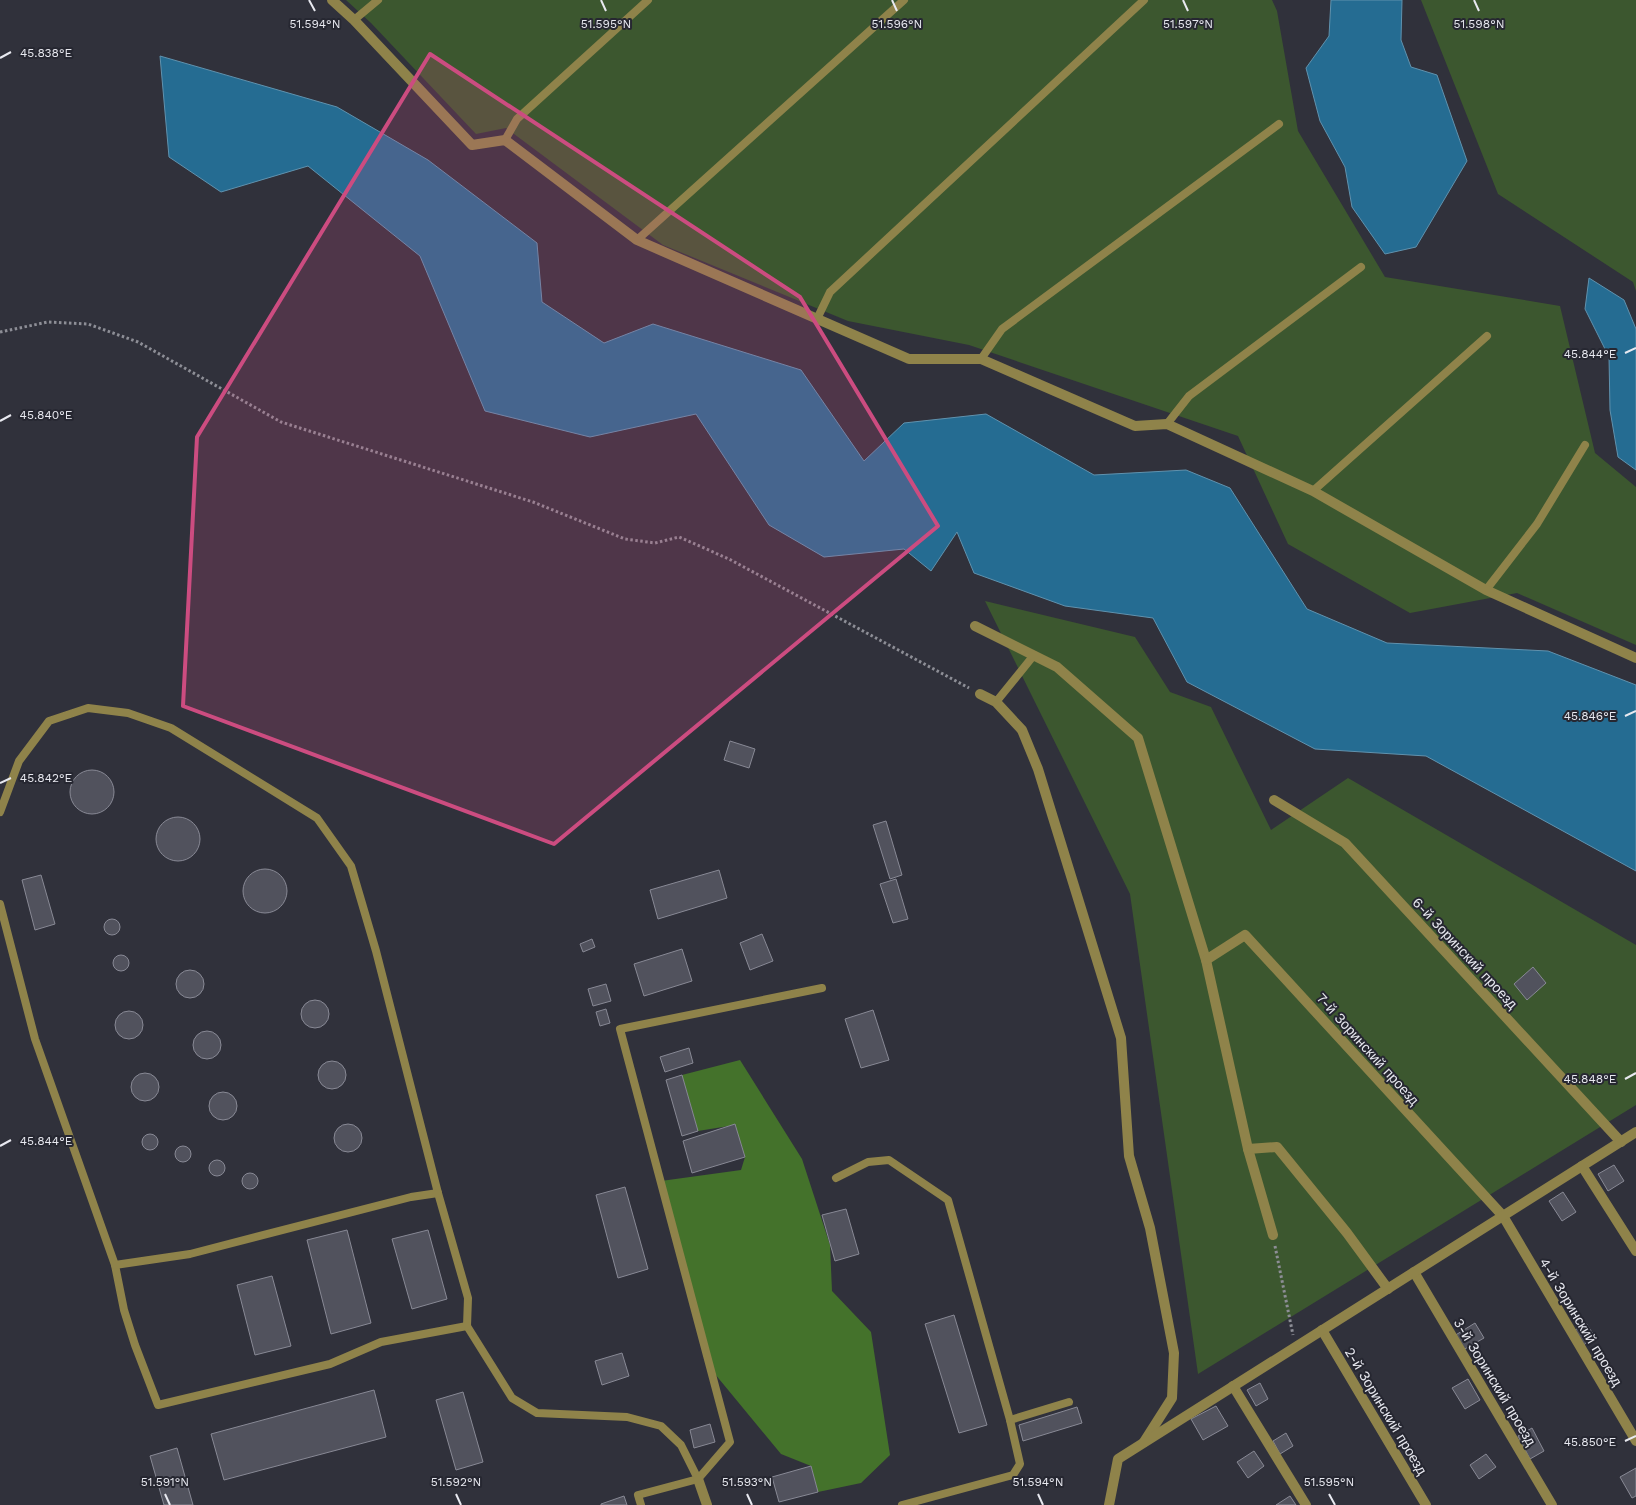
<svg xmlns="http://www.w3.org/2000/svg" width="1636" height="1505" font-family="'Work Sans',sans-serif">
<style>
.green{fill:#3c572f}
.forest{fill:#44722b}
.water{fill:#256c92;stroke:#6092ae}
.building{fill:#51525d;stroke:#888995}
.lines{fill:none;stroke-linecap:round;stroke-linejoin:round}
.path{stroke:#8d8e96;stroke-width:3;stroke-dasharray:2.5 2.5;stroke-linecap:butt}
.lane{stroke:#8f834a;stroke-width:8}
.street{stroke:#8f834a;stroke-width:10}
.marked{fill:#cc4c80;fill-opacity:0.2;stroke:#cc4c80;stroke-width:4;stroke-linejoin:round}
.ticks{fill:none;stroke:#e8e9f0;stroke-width:2}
.labels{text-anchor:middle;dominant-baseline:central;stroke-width:4;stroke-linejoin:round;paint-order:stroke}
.street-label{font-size:14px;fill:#e8e9f0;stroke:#262731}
.ticks-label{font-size:12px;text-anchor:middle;fill:#e8e9f0;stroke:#262731;stroke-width:4;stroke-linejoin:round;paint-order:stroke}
</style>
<rect width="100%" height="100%" fill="#30313b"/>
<g class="green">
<path d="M346,0H1272L1277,11L1298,131L1385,277L1560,306L1595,453L1636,487V645L1517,593L1410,613L1288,544L1238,436L969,345L848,321L663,245L506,128L476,134L371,23Z"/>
<path d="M1421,0H1636V291L1633,282L1498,194Z"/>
<path d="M985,601L1135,637L1170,692L1211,707L1271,830L1348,778L1636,945V1105L1198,1374L1130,894Z"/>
</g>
<path class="forest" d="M740,1060L802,1159L830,1245L832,1291L871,1332L890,1455L861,1483L818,1492L811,1466L781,1454L710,1368L661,1181L741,1170L745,1157L735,1125L698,1131L682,1075Z"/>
<g class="water">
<path d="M1331,0H1402L1401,40L1411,67L1437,75L1467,161L1416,247L1385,254L1352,207L1345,167L1320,121L1306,68L1329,36Z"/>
<path d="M160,56L337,107L428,160L537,243L542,302L604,343L653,324L801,370L864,461L904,423L986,414L1094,475L1186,470L1230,488L1307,609L1387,643L1548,651L1636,685V871L1426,756L1315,749L1187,682L1153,618L1065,606L974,573L957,532L931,571L904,549L824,557L769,525L696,414L590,437L485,411L420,256L308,166L221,192L169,157Z"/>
<path d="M1589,278L1624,300L1636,329V470L1618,457L1610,410L1609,357L1585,309Z"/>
</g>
<g class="building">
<path d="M730,741L755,749L749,768L724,760Z"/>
<circle cx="92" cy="792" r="22"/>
<circle cx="178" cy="839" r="22"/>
<path d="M886,821L902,875L890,879L873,825Z"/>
<circle cx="265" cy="891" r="22"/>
<path d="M719,870L727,898L658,919L650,890Z"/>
<path d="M41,875L55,924L35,930L22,880Z"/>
<path d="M896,879L908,919L893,923L880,884Z"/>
<circle cx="112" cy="927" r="8"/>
<path d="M762,934L773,961L750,970L740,943Z"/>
<path d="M592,939L595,947L583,952L580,944Z"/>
<path d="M682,949L692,981L644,996L634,964Z"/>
<circle cx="121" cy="963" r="8"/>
<path d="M1533,967L1546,983L1527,1000L1514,984Z"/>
<circle cx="190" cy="984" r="14"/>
<path d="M606,984L611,1001L593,1006L588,989Z"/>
<circle cx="315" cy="1014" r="14"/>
<path d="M606,1009L610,1023L600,1026L596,1012Z"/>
<path d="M873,1010L889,1060L861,1068L845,1019Z"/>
<circle cx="129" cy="1025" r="14"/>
<circle cx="207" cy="1045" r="14"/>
<path d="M689,1048L693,1063L665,1072L660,1057Z"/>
<circle cx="332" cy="1075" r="14"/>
<circle cx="145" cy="1087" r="14"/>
<path d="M682,1075L698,1131L682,1136L666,1080Z"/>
<circle cx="223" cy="1106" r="14"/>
<circle cx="348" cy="1138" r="14"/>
<path d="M735,1124L745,1157L692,1173L683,1141Z"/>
<circle cx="150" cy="1142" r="8"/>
<circle cx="183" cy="1154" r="8"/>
<circle cx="217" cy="1168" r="8"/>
<path d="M1614,1165L1624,1181L1608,1191L1598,1174Z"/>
<circle cx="250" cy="1181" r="8"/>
<path d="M625,1187L648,1269L618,1278L596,1195Z"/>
<path d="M1563,1192L1576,1212L1562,1221L1549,1201Z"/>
<path d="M846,1209L859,1254L835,1261L822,1215Z"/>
<path d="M347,1230L371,1323L331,1334L307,1240Z"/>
<path d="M428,1230L447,1299L412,1309L392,1239Z"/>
<path d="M272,1276L291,1346L255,1355L237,1285Z"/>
<path d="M954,1315L987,1425L959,1433L925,1324Z"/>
<path d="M1475,1323L1484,1338L1463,1350L1454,1336Z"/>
<path d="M1586,1323L1595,1337L1582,1346L1572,1332Z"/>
<path d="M622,1353L629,1376L602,1385L595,1361Z"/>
<path d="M1468,1379L1480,1400L1465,1409L1452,1388Z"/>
<path d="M1260,1383L1268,1399L1256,1406L1247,1390Z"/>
<path d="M374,1390L386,1437L224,1480L211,1434Z"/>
<path d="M463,1392L483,1462L456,1470L436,1400Z"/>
<path d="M1216,1406L1228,1426L1203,1440L1191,1419Z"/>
<path d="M1077,1407L1082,1423L1023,1441L1019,1425Z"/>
<path d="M710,1424L715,1442L694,1448L690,1430Z"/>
<path d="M1532,1428L1544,1451L1530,1459L1518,1436Z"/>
<path d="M1286,1433L1293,1446L1280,1454L1273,1441Z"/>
<path d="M177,1448L193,1505H164L150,1456Z"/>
<path d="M1254,1451L1264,1466L1248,1478L1237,1462Z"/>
<path d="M1486,1454L1496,1467L1479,1479L1470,1465Z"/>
<path d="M811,1466L818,1492L779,1502L772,1477Z"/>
<path d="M1636,1468V1496L1632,1498L1620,1477Z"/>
<path d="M624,1496L627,1505H601V1504Z"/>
<path d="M1290,1496L1296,1505H1276Z"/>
</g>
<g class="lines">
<g class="path">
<path d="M0,332L48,322L88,324L138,342L281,422L533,502L625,539L655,543L679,537L729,559L969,688"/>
<path d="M1275,1246L1293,1335"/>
</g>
<g class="lane">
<path d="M354,20L378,0"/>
<path d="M505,140L517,119L648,0"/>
<path d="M637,240L904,0"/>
<path d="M817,319L830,292L1144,0"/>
<path d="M981,359L1002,329L1279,124"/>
<path d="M1167,424L1189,396L1361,267"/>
<path d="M1313,491L1487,336"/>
<path d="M1486,590L1537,524L1585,445"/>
<path d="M996,702L1034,655"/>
<path d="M0,812L19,761L49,721L88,708L128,713L171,728L317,818L351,866L376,951L438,1193L468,1298L467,1326L512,1398L537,1413L627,1417L661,1426L681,1445L698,1479"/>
<path d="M0,904L35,1039L115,1265L124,1310L135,1345L158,1405L330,1364L381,1342L467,1326"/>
<path d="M836,1178L868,1162L889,1160L948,1200L1010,1420"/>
<path d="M115,1265L190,1254L411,1197L438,1193"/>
<path d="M641,1505L638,1495L698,1479L730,1442L620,1029L822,988"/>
<path d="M902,1505L1013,1475L1020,1464L1010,1420L1069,1402"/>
</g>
<g class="street">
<path d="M332,0L354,20L472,145L505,140L637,240L909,359H981L1135,426L1167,424L1313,491L1486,590L1636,658"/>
<path d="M975,626L1057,667L1138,738L1206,960L1248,1149L1273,1235"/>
<path d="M980,694L996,702L1022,730L1038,769L1121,1038L1129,1156L1150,1228L1174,1353L1172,1398L1144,1442"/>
<path d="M1274,800L1345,843L1621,1142"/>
<path d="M1206,960L1245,935L1503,1216L1636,1441"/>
<path d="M1248,1149L1277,1147L1347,1233L1388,1289"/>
<path d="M1582,1166L1636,1251"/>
<path d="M1414,1272L1552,1505"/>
<path d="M1322,1330L1426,1505"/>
<path d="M1233,1386L1306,1505"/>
<path d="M698,1479L707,1505"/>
<path d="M1109,1505L1118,1459L1636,1132"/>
</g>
</g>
<path class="marked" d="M430,54L800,297L938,526L554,844L183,706L197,437Z"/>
<path class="ticks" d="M309,0L315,11M601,0L606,11M892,0L897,11M1183,0L1188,11M1474,0L1479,11M0,58L11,52M1625,353L1636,348M0,421L11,415M1625,716L1636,711M0,783L11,778M1625,1079L1636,1073M0,1146L11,1140M1625,1441L1636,1436M165,1494L170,1505M456,1494L461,1505M747,1494L752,1505M1038,1494L1043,1505M1329,1494L1335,1505"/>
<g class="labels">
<g class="street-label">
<text transform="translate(1465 953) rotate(47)">6-й Зоринский проезд</text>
<text transform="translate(1368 1049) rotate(48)">7-й Зоринский проезд</text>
<text transform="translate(1581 1322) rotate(59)">4-й Зоринский проезд</text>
<text transform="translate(1495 1382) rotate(59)">3-й Зоринский проезд</text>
<text transform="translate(1386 1411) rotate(59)">2-й Зоринский проезд</text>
</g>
</g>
<g class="ticks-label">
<text x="1479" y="28">51.598°N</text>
<text x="315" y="28">51.594°N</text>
<text x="606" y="28">51.595°N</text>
<text x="897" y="28">51.596°N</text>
<text x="1188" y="28">51.597°N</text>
<text x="46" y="57">45.838°E</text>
<text x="1590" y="358">45.844°E</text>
<text x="46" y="419">45.840°E</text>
<text x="1590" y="720">45.846°E</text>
<text x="46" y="782">45.842°E</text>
<text x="1590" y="1083">45.848°E</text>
<text x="46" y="1145">45.844°E</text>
<text x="1590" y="1446">45.850°E</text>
<text x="165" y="1486">51.591°N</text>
<text x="456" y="1486">51.592°N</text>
<text x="747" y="1486">51.593°N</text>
<text x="1038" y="1486">51.594°N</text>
<text x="1329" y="1486">51.595°N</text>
</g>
</svg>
